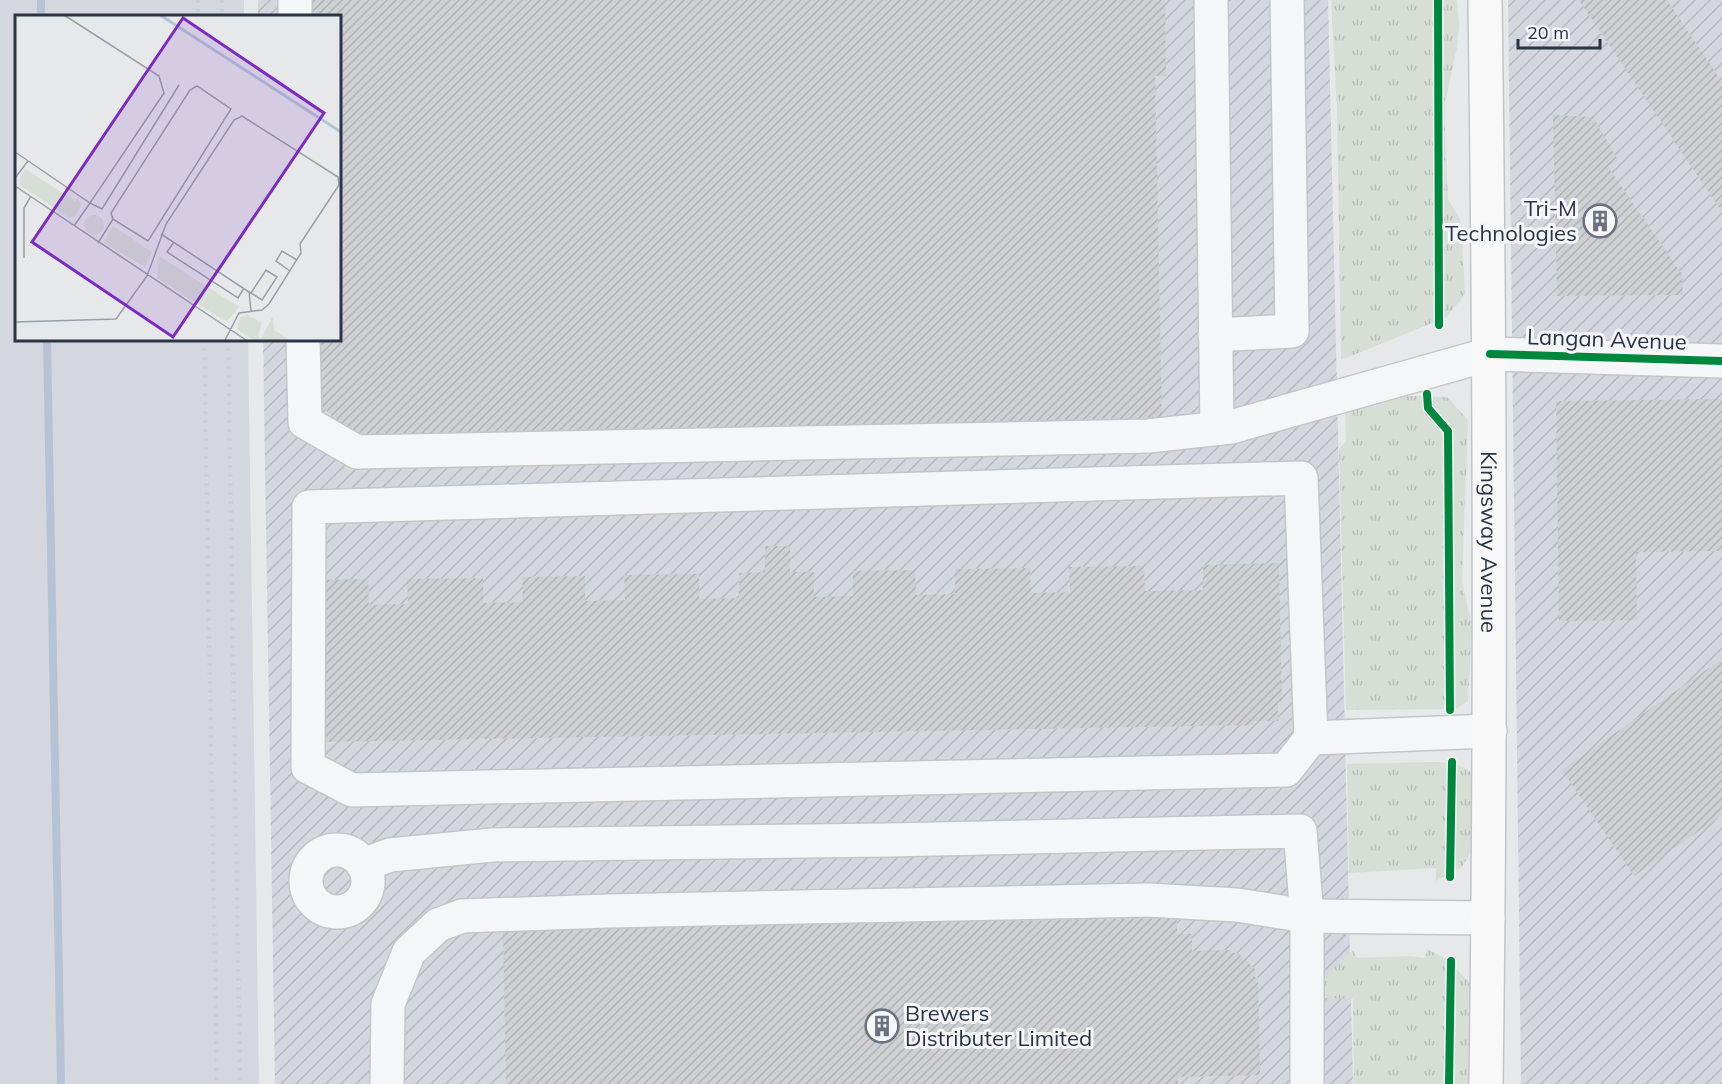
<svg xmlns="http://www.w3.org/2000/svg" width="1722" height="1084" font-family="Mulish,sans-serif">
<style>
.built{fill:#d4d7dd}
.industrial{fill:url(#industrial-furrows)}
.grass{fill:url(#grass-tufts)}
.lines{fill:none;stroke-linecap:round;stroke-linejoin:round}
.stream{stroke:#b4c4d5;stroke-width:8}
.building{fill:url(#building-hatch)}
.minor-casing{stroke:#c4c6c8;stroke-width:36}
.major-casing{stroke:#c2c5c8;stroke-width:36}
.minor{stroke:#f5f6f7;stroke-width:33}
.major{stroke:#f8f8f8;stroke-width:33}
.rail{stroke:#cecfd2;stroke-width:4.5;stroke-dasharray:3 6;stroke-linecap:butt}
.cycleway-casing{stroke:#f4f6f9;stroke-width:11}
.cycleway{stroke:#00873e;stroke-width:8}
.labels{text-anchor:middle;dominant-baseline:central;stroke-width:6;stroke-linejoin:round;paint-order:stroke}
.poi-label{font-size:22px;fill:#2b3445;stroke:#f4f6f9;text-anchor:end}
.street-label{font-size:22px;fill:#2b3445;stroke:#f4f6f9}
.inset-river{fill:none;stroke:#b4c4d5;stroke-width:3}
.inset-road{fill:none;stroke:#9ba0a8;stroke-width:1.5}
.view{fill:#7b2cbf;fill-opacity:0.15;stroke:#7b2cbf;stroke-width:3}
.inset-edge{fill:none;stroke:#2b3445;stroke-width:3}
</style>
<defs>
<pattern id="industrial-furrows" width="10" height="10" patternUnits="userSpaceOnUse" patternTransform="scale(1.5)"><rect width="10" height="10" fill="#d4d7dd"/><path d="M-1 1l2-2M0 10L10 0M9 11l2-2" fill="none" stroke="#b6b9bf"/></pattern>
<pattern id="grass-tufts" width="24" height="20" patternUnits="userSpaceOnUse" patternTransform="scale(1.5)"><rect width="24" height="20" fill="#d6ded6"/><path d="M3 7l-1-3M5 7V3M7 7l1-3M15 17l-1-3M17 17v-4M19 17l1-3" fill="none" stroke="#b8bfb9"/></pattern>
<pattern id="building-hatch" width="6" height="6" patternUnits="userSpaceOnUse" patternTransform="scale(1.5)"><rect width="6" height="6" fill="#ced0d3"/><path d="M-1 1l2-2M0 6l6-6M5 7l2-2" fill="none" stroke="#b1b3b6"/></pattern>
</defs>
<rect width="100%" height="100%" fill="#e6e8ea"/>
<path class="built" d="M0,0H244V16H16V339H248L259,1084H0Z"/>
<g class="industrial">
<path d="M258,0H1328L1353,1084H275L263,339H339V16H258Z"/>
<path d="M1508,0H1722V1084H1521Z"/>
</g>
<g class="grass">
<path d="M1331,0H1457L1459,26L1457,47L1445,103V135L1448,199L1461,221L1465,294L1447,317L1341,360L1337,108Z"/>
<path d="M1412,396L1447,397L1468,420L1462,581L1472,627L1468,701L1456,709L1346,710L1339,449L1346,441L1345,411L1389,398Z"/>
<path d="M1432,762C1448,762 1463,764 1474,775L1475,845L1462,867L1436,881V868L1349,873L1347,764Z"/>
<path d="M1427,949L1446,959L1471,984L1477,1084H1354L1353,999L1320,998C1324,974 1334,966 1353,951L1357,958L1409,956L1425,958Z"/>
</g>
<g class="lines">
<g class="stream">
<path d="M41,0V16"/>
<path d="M47,339L61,1084"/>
</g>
</g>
<g class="building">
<path d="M305,0H1165L1166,76H1155L1162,421L353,436L313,398L312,339H339V16H305Z"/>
<path d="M1579,0H1667L1722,82V212Z"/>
<path d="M1553,115L1593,117L1618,160L1608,167L1682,274L1683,295L1557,296Z"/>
<path d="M1722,399V551L1636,552L1637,620L1559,621L1556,401Z"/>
<path d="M765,546H790V572H814V597L853,596V571L915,570L916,595L955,594V569L1030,568L1031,593L1070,592L1069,567L1144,566L1145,591L1203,590V565L1279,563L1282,702H1278V721H1254V725L323,742L320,580L368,579L369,605L408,604L407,579L483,578V603L523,602L522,577L585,576V601L625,600L624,575L699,574V599L739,598V573L765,572Z"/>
<path d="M1722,659V815L1634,876L1562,770Z"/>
<path d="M1177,918V934H1192V951L1230,950V953H1238L1255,969V977H1258L1260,1075L1178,1077V1084H506L503,929Z"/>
</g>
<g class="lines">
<g class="minor-casing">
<g id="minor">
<path d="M295,0V16"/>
<path d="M1211,0L1217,428"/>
<path d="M1215,335L1292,331L1287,0"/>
<path d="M303,339L305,422L357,452L1148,436L1231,427L1490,354L1722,361"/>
<path d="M1311,738L1286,770L352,790L308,767L309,507L1301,478L1311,738L1490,731"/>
<circle cx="337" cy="881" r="31"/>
<path d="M363,865L390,855L492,845L889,840L1300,831L1307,916L1488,918"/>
<path d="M387,1084L388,1004L409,952L438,925L462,916L608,911L1148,900L1237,905L1307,916V1084"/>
</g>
</g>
<g class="major-casing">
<g id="major">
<path id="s1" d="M1485,0C1490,361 1491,723 1486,1084"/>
</g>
</g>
<use href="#minor" class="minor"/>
<use href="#major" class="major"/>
<g class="rail">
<path d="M198,0V16"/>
<path d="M222,0V16"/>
<path d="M204,339L217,1084"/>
<path d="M228,339L240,1084"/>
</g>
<g class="cycleway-casing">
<g id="cycleway">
<path d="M1438,0L1439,325"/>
<path d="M1490,354L1722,361"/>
<path d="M1427,394L1428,408L1448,431L1450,710"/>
<path d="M1450,877L1452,762"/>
<path d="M1449,1084L1451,961"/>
</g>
</g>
<use href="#cycleway" class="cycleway"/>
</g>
<defs>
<g id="building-ring" transform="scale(1.725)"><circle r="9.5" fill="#f4f6f9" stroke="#6c737f" stroke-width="1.5"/><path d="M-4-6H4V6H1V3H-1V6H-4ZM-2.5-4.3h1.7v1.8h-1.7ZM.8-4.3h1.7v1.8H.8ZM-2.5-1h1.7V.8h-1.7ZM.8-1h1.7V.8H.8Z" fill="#6c737f"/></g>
</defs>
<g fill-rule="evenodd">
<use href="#building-ring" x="1600" y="221"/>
<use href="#building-ring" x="882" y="1026"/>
</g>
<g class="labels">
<g class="poi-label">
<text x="1577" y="208">Tri-M<tspan x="1577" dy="25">Technologies</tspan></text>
<text x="905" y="1013" text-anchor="start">Brewers<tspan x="905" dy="25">Distributer Limited</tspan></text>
</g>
<g class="street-label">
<text transform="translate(1607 339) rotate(2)">Langan Avenue</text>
<text stroke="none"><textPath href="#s1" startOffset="542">Kingsway Avenue</textPath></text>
</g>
</g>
<g transform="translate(15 15)">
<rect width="326" height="326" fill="#e6e8ea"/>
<path d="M10,154L60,186L63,182L66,191L60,201L54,203L6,171L4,166ZM69 210a10 10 0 1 1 20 0a10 10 0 1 1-20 0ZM98,211L137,237L130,252L89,228ZM144,241L224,292L212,306L198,299L142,263ZM233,300L247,308L243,321L246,324L258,301L259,315L275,325H239L222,314L225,302Z" fill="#d6ded6"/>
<path class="inset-river" d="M145,0L326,117"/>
<path class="inset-road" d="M0,137L75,188L149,78L144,61L49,0M0,163L13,146M0,171L231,325M59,211L75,188L87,194L164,70M146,219L234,277L236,296M159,227L152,237L223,283L229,273M83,228L98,204L133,226L216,94L182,71L175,75L96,198L98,204M9,243V193L16,181M275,256L261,246L267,236L282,245M234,277L236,278L247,285L262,262L251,255L236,278M0,307L101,304L132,261L151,209L219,105L227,101L323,162L324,170L285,229L286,238L254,289L247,295L224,298L210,325"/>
<path class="view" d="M168,3L309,98L158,322L17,227Z"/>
<rect width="326" height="326" class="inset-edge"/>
</g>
<path d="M1518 39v9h82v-9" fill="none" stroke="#2b3445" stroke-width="3"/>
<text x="1527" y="39" font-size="18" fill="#2b3445" stroke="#f4f6f9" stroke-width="4.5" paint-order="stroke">20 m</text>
</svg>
